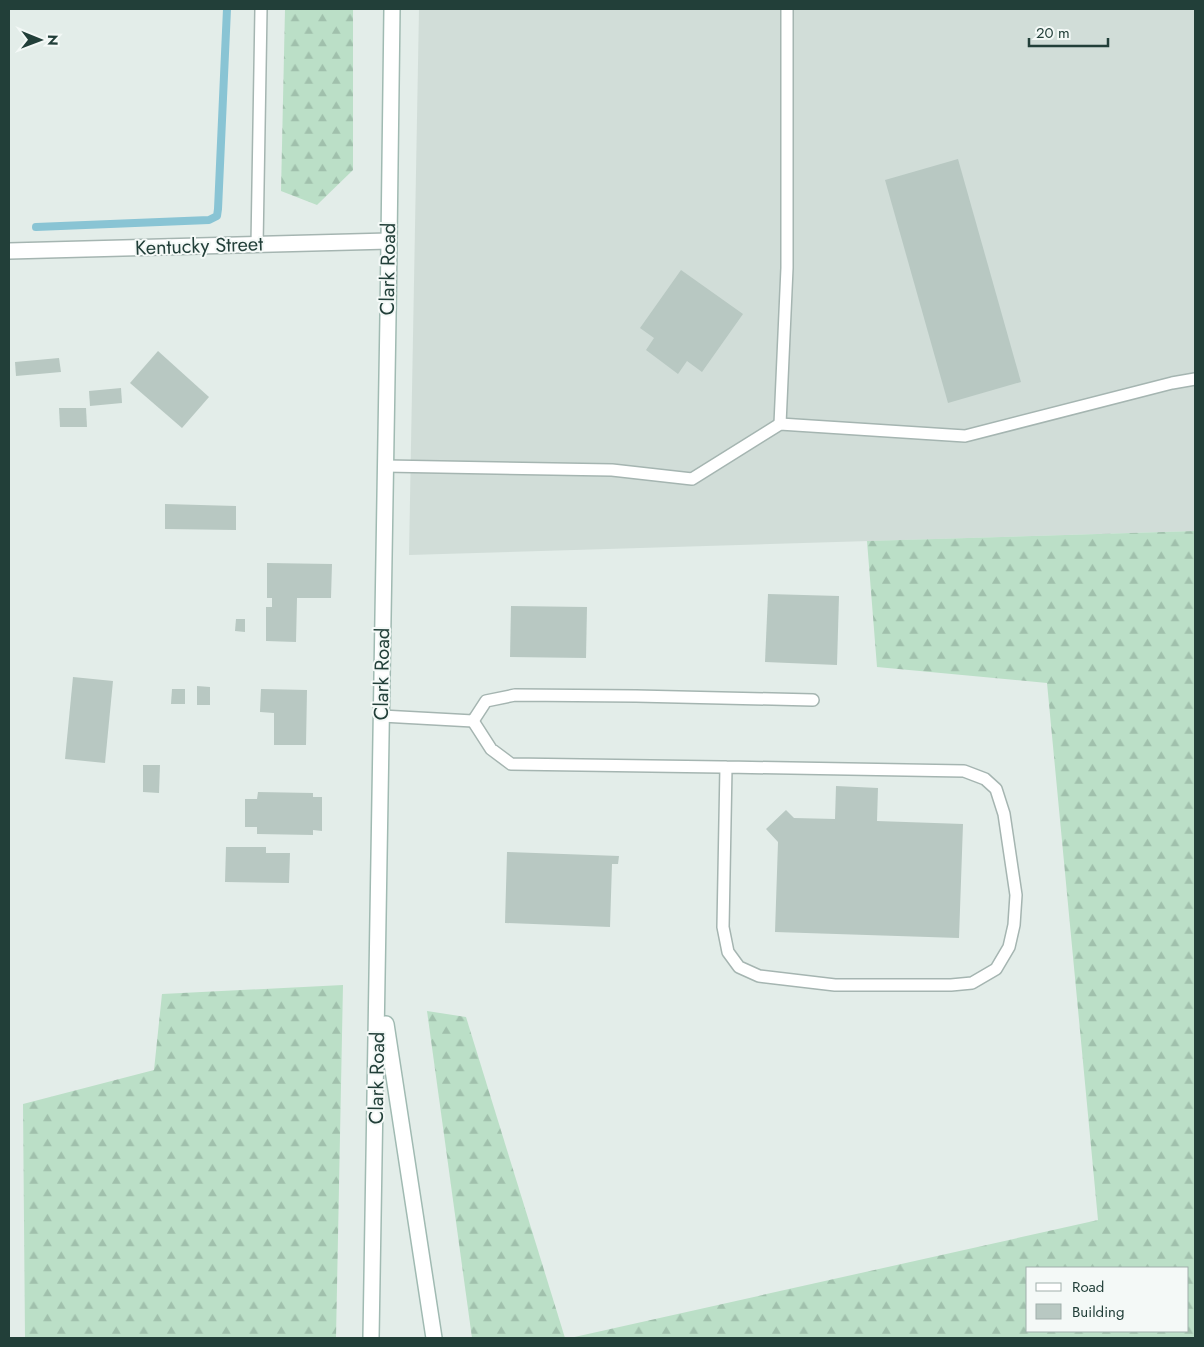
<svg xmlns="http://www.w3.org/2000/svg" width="1204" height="1347" font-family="Jost,sans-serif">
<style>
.built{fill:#d1ddd8}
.forest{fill:url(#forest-firs);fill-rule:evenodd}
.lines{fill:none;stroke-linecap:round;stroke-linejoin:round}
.stream{stroke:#89c4d4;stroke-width:8}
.building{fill:#b8c8c2}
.lane-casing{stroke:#a5b5b1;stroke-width:14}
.street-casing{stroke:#a5b5b1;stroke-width:18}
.secondary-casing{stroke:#a0bab2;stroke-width:18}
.lane{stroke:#fff;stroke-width:11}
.street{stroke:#fff;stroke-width:15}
.secondary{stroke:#fff;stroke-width:15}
.labels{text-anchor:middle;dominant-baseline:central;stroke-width:4;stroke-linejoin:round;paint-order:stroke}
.street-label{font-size:20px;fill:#223f39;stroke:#f4f9f7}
</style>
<defs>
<pattern id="forest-firs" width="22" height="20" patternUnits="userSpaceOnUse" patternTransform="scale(1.25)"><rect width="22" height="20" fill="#bbdfc7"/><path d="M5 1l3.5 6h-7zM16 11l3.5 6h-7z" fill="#a0c0ac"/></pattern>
</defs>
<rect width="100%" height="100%" fill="#e3ede9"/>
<path class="built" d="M419,9H1195V531L409,555Z"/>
<g class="forest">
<path d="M285,9H353V170L317,205L281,191Z"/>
<path d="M1195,531V1338H570L1098,1220L1047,683L877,667L867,541ZM1028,1268H1188V1331H1028Z"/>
<path d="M343,985L336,1338H25L23,1104L154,1070L162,994Z"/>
<path d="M427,1011L466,1017L565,1338H472Z"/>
</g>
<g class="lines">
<path class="stream" d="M36,227L209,220L217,216L218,209L227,9"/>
</g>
<g class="building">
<path d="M958,159L1021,382L948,403L885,180Z"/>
<path d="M681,270L743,314L702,372L687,361L678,374L646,350L654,338L640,328Z"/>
<path d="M158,351L209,397L182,428L130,383Z"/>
<path d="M59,358L61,372L16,376L15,362Z"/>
<path d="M121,388L122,403L90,406L89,391Z"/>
<path d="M59,408H86L87,427H60Z"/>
<path d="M165,504L236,506V530L165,529Z"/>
<path d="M267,563L332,564L331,598H297L296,642L266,641V607H272V598H267Z"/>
<path d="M768,594L839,596L837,665L765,662Z"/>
<path d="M511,606L587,607L586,658L510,657Z"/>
<path d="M236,619H245V632L235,631Z"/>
<path d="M73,677L113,681L105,763L65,759Z"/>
<path d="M197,686L210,687V705H197Z"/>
<path d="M172,689H185V704H171Z"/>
<path d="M261,689L307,690L306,745H274V713L260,712Z"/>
<path d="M143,765H160L159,793L143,792Z"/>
<path d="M836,786L878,788L877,821L963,824L959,938L775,932L778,842L766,829L786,810L794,818L835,819Z"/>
<path d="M258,792L313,793V797H322V831L313,830V835L257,834V827H245V799H257Z"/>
<path d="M226,847H266V853H290L289,883L225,882Z"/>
<path d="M507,852L619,856L618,864H612L610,927L505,923Z"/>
</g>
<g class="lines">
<g class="lane-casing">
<g id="lane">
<path d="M257,245L261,9"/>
<path d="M780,424L787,268V9"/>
<path d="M385,466L612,470L692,479L780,424L965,436L1172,383L1195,379"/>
<path d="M382,716L473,721L486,701L515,695L636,696L813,700"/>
<path d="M473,721L491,749L511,764L721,767H726L964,771L985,779L996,789L1004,814L1016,895L1014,925L1009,947L996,969L972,983L951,985H835L759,976L739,967L728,952L723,927L726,767"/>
</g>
</g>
<g class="street-casing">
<path id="street" d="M9,251L389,241"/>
</g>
<g class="secondary-casing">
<g id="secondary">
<path d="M386,1024L434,1338"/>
<path d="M371,1338C382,895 386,452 392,9"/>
</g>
</g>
<use href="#lane" class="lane"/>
<use href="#street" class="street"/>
<use href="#secondary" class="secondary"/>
</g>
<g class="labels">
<g class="street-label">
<text transform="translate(199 246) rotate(-2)">Kentucky Street</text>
<text transform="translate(388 269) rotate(-89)">Clark Road</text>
<text transform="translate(382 674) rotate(-89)">Clark Road</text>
<text transform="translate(377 1078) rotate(-89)">Clark Road</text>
</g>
</g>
<rect width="1204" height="1347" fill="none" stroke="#223f39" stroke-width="20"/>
<rect x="1026" y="1267" width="162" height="65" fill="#f4f9f7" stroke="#a0afab"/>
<rect x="1036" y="1283" width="25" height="8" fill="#ffffff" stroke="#a0afab"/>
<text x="1072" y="1292" font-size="15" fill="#223f39">Road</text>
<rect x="1036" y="1304" width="25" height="15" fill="#b8c8c2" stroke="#a0afab"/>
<text x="1072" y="1317" font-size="15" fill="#223f39">Building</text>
<g transform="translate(40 40) rotate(91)" stroke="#f4f9f7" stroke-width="4" paint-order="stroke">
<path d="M0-4L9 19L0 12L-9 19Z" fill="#223f39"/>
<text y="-8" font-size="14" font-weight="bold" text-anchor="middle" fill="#223f39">N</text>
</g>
<path d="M1029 38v8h79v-8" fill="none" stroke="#223f39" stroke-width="2.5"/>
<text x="1036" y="38" font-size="15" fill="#223f39" stroke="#f4f9f7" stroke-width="4" paint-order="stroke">20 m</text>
</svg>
